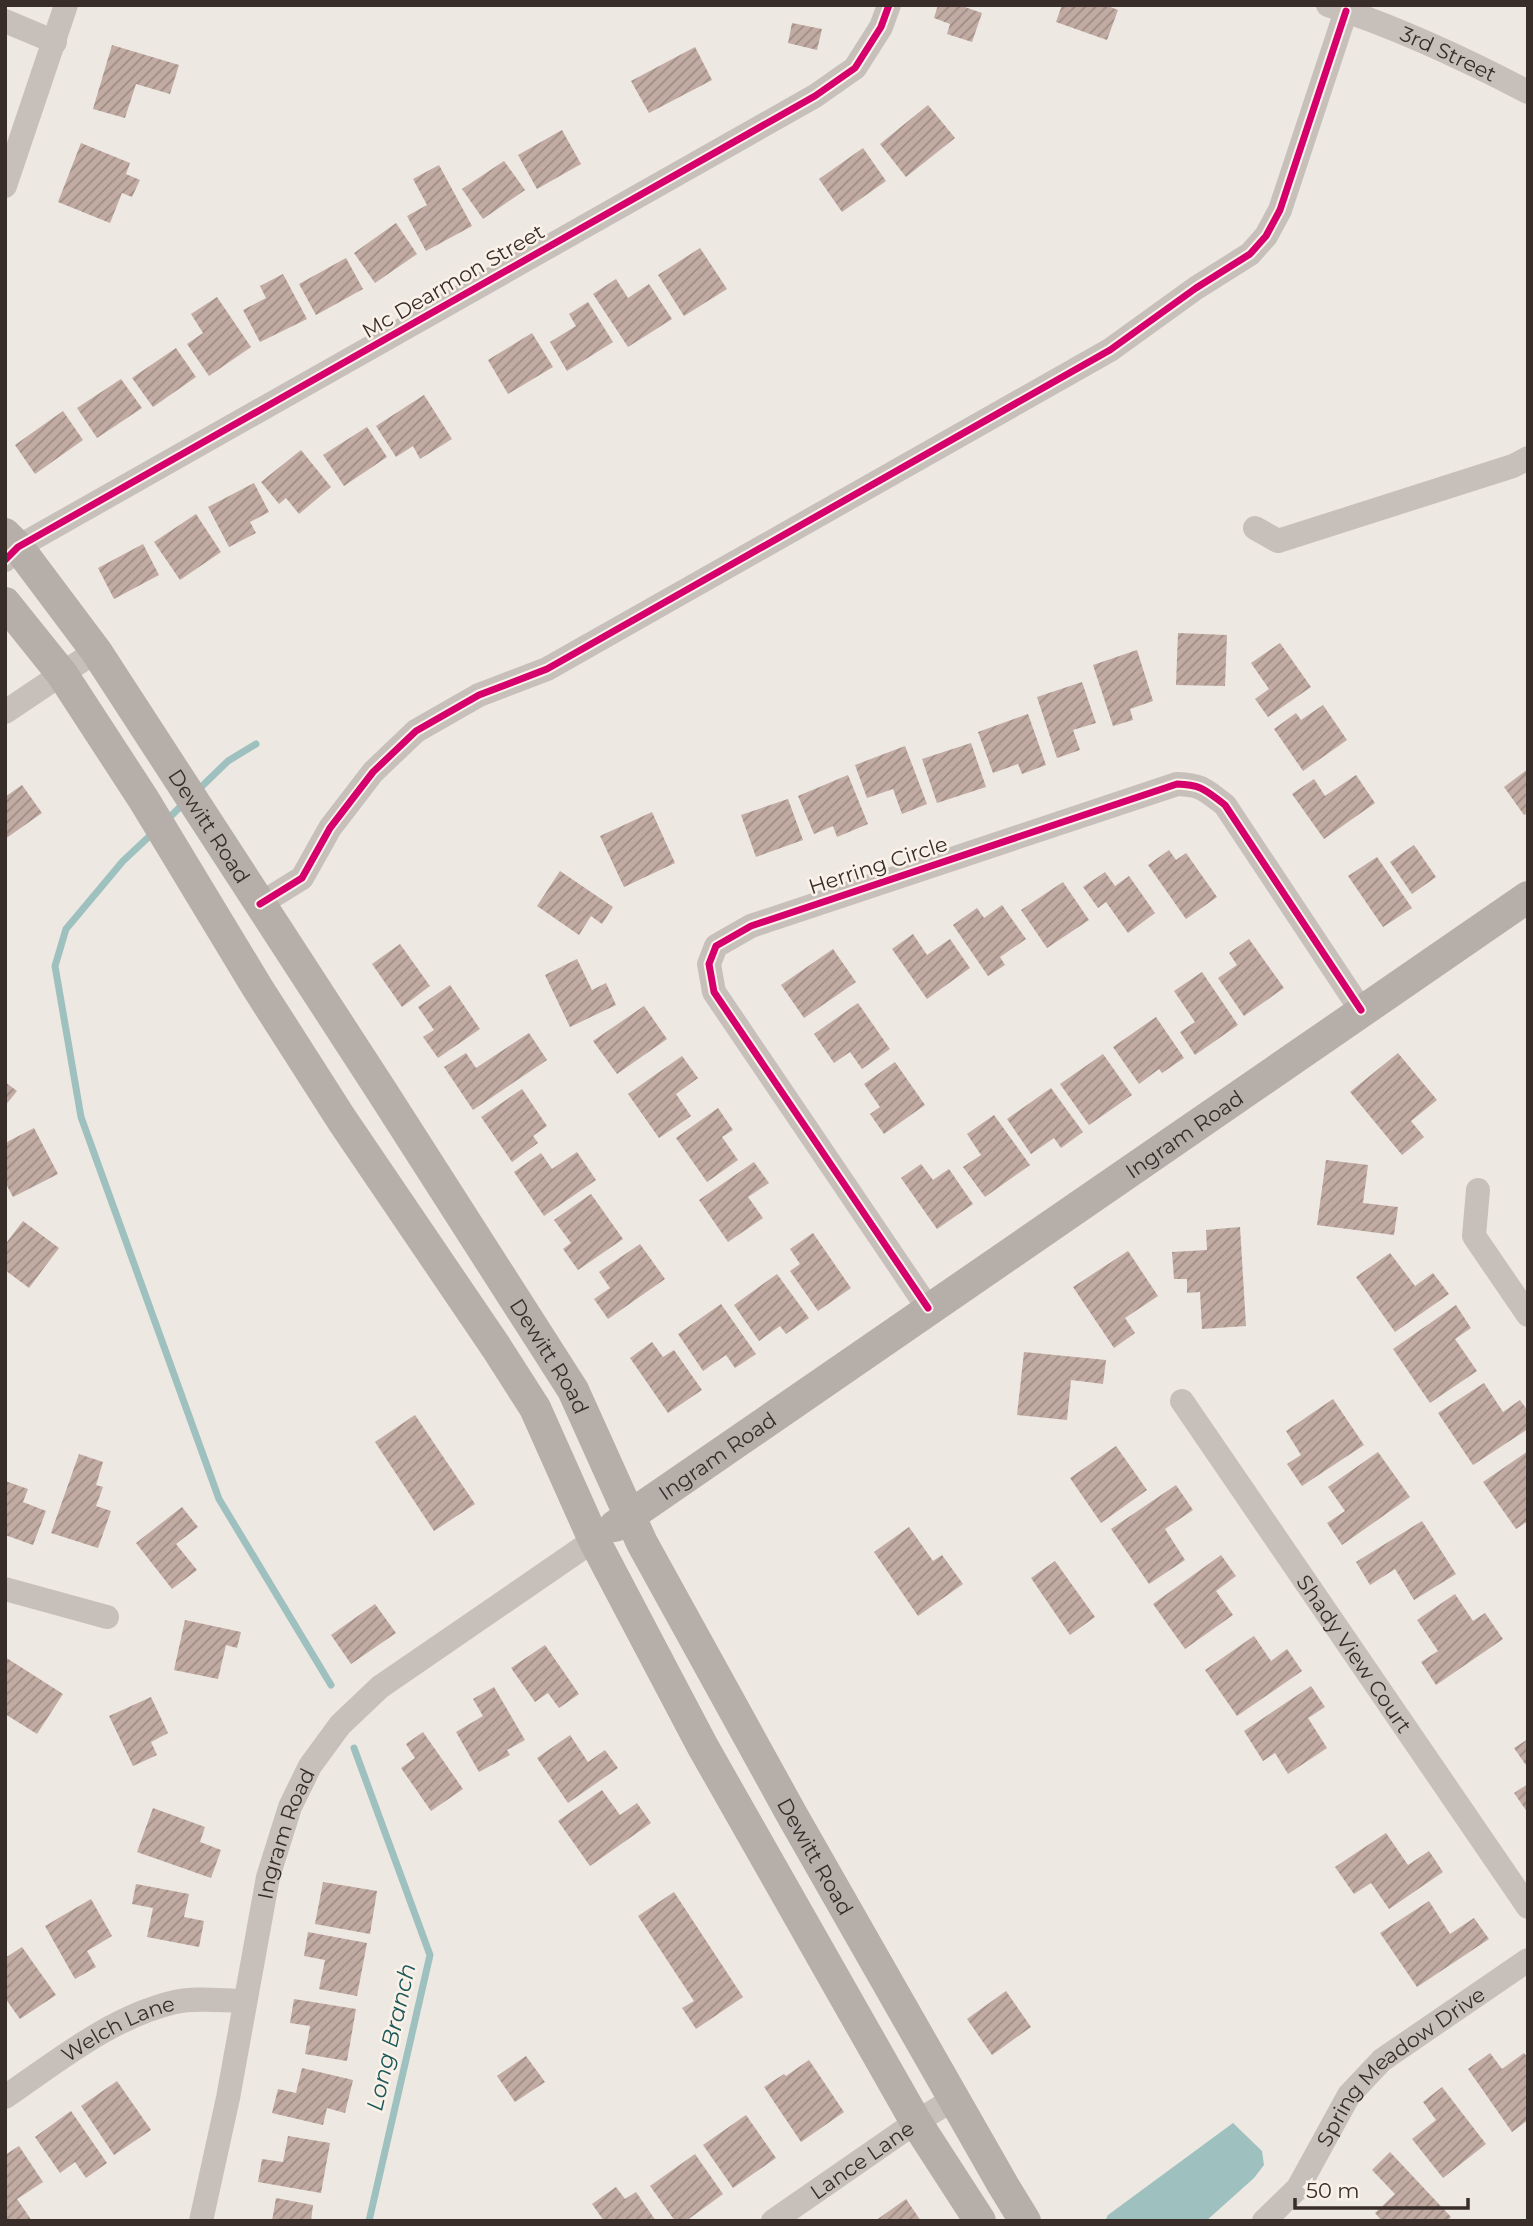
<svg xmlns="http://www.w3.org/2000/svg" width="1533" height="2226" font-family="Montserrat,sans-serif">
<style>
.water{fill:#9ec1bf}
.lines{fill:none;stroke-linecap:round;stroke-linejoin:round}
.stream{stroke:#9ec1bf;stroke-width:7}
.building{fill:url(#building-hatch)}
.minor{stroke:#c7c0ba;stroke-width:24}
.major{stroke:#b6aea9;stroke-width:32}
.cycleway-casing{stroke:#faf2e9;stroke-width:11}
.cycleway{stroke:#d6006c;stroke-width:7}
.labels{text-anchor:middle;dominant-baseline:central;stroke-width:5;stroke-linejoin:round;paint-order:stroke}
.street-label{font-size:21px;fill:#382d29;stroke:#faf2e9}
.water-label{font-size:23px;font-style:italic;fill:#1d595a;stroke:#faf2e9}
</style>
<defs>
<pattern id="building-hatch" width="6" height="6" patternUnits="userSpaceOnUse" patternTransform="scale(1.75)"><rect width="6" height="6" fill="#c1aba3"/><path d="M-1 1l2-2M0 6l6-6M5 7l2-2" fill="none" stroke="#9e8c85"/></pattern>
</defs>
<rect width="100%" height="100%" fill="#eee8e2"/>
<path class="water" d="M1233,2123L1262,2151L1264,2165L1254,2178L1206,2221H1105L1108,2215Z"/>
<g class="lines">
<g class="stream">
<path d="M196,792L228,761L256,744"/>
<path d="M166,821L185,802"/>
<path d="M155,831L123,861L66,929L55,966L81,1117L219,1499L331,1685"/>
<path d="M354,1748L430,1955L369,2221"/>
</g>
</g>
<g class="building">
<path d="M938,5H959L982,13L972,42L947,34L950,24L934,18Z"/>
<path d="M1062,5H1105L1118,10L1107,40L1056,22Z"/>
<path d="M792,23L822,29L817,50L788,43Z"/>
<path d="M112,45L179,65L170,94L136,84L125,118L93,109Z"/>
<path d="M695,47L712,80L649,113L631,81Z"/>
<path d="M928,105L955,138L906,177L880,144Z"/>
<path d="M562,130L581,164L537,189L518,155Z"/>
<path d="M81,143L130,163L126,174L140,180L132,197L122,193L110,223L58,202Z"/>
<path d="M863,148L886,181L842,212L819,179Z"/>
<path d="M504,161L525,190L483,219L462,189Z"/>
<path d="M439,165L472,226L426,251L407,216L427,205L413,179Z"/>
<path d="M396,223L417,254L375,283L354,253Z"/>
<path d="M700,248L727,289L684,316L658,275Z"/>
<path d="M346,258L363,289L316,315L299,284Z"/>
<path d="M283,274L307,319L260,342L243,310L266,298L260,286Z"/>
<path d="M616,279L628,298L649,284L672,319L628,347L593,294Z"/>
<path d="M217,297L251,347L209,376L187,344L203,333L191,314Z"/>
<path d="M588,302L613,342L567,371L550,342L576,326L569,314Z"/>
<path d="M532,333L553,367L508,394L488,360Z"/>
<path d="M176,348L196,377L153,407L132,378Z"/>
<path d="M121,379L142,408L97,438L77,408Z"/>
<path d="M424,395L452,439L420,459L413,446L396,457L376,426Z"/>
<path d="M63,411L83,440L35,474L15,445Z"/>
<path d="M367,427L387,457L344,486L323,455Z"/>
<path d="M301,450L331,487L299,514L286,498L279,504L261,482Z"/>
<path d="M254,483L269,512L250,522L256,533L229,547L208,507Z"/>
<path d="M196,514L221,552L180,580L154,542Z"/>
<path d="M143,544L159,575L114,599L98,568Z"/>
<path d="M1178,633L1227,635L1225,686L1176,685Z"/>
<path d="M1280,643L1311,687L1268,717L1255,699L1269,689L1251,663Z"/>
<path d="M1137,650L1153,701L1130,709L1133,720L1113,726L1093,665Z"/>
<path d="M1082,682L1096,723L1073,730L1080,750L1057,758L1037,697Z"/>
<path d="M1323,705L1347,740L1303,771L1274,729L1296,713L1301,720Z"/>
<path d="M1028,714L1046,765L1022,774L1018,764L993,773L978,732Z"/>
<path d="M971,743L986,787L937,803L922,759Z"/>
<path d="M905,746L927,804L902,814L893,789L867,798L855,765Z"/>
<path d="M1528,769V813L1524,815L1504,787Z"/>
<path d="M848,775L868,824L837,837L833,826L814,834L798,796Z"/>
<path d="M1356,775L1375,803L1324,839L1292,794L1314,779L1325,796Z"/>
<path d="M22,785L42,813L5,839V797Z"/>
<path d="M788,799L803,840L756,857L741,815Z"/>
<path d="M652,812L675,863L624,887L600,836Z"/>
<path d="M1414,845L1436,877L1412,894L1390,862Z"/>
<path d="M1169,850L1176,860L1186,853L1217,897L1186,919L1148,865Z"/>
<path d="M1377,857L1412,908L1383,927L1348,876Z"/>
<path d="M560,871L613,907L602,924L591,916L579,935L537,906Z"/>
<path d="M1105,872L1115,886L1129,876L1155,913L1128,933L1106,902L1098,908L1083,887Z"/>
<path d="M1063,882L1089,920L1047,948L1021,910Z"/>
<path d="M1002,905L1026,939L1000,957L1005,965L988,976L953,925L977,908L984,918Z"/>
<path d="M913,934L927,955L950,939L970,968L927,999L892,949Z"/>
<path d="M1249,939L1284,988L1244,1016L1218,978L1237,965L1229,953Z"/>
<path d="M400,944L430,986L402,1007L372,964Z"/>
<path d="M833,949L856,982L804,1018L781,985Z"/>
<path d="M577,959L592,990L606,983L616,1005L570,1027L545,975Z"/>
<path d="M1202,972L1238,1025L1195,1055L1180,1032L1195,1022L1174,991Z"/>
<path d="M450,985L480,1029L438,1058L423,1037L434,1030L418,1007Z"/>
<path d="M858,1003L890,1049L862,1069L850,1052L834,1063L814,1034Z"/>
<path d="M644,1006L667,1039L617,1074L593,1041Z"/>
<path d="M1156,1017L1184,1058L1162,1073L1159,1069L1139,1084L1113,1047Z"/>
<path d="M529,1033L547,1060L473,1110L444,1067L466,1053L476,1068Z"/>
<path d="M1398,1053L1437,1100L1411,1121L1424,1137L1402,1155L1350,1092Z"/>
<path d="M1103,1054L1132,1095L1089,1125L1060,1084Z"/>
<path d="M682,1056L698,1078L676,1094L691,1116L659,1138L628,1094Z"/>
<path d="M895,1062L925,1105L884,1134L870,1114L880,1107L864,1084Z"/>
<path d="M5,1082L17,1091L5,1106Z"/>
<path d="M1051,1088L1083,1132L1061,1148L1054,1138L1031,1154L1007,1119Z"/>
<path d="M522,1089L547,1126L533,1136L538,1143L512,1162L481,1117Z"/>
<path d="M718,1108L733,1130L722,1137L738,1160L707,1182L676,1138Z"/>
<path d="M994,1115L1030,1165L985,1197L963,1167L981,1155L967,1134Z"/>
<path d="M34,1128L58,1174L13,1197L5,1182V1143Z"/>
<path d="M577,1152L596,1180L544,1216L514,1172L541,1153L552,1169Z"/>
<path d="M1326,1160L1368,1165L1363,1203L1398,1207L1394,1235L1317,1225Z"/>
<path d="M754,1162L769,1183L748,1197L763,1218L728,1242L699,1200Z"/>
<path d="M921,1164L933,1180L949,1169L973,1204L937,1229L901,1178Z"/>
<path d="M591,1194L623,1239L578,1270L563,1249L571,1243L554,1220Z"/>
<path d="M23,1221L59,1248L29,1288L5,1270V1240L7,1242Z"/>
<path d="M1240,1227L1246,1326L1202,1329L1200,1292L1187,1293V1279H1174L1172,1252L1207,1250L1206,1230Z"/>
<path d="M813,1233L851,1288L818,1311L790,1271L800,1264L790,1249Z"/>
<path d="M640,1244L665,1279L608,1319L594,1299L610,1288L599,1272Z"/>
<path d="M1128,1251L1158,1296L1125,1318L1135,1333L1114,1348L1073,1287Z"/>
<path d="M1390,1253L1415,1286L1433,1273L1449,1294L1395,1332L1356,1277Z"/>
<path d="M777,1274L809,1318L786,1334L780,1326L759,1341L734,1305Z"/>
<path d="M721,1304L756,1354L735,1368L726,1355L703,1371L678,1334Z"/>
<path d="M1456,1305L1471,1328L1455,1339L1477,1371L1430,1403L1393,1349Z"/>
<path d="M652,1342L663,1357L674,1350L702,1390L668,1413L630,1358Z"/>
<path d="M1024,1352L1106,1360L1103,1384L1071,1380L1067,1420L1017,1415Z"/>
<path d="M1484,1383L1503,1412L1520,1400L1528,1411V1429L1473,1465L1438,1413Z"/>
<path d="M1333,1399L1364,1445L1302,1486L1287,1464L1301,1455L1286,1431Z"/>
<path d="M415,1415L475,1504L434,1531L375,1442Z"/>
<path d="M1116,1446L1147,1490L1101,1523L1070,1478Z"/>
<path d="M1528,1451V1521L1516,1529L1483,1482Z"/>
<path d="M1378,1452L1410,1497L1342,1545L1327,1523L1345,1511L1328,1487Z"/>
<path d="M79,1454L103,1462L96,1485L103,1487L96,1506L111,1511L98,1548L51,1533Z"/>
<path d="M5,1481L28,1489L23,1502L46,1511L33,1545L5,1535Z"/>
<path d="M1176,1485L1193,1510L1165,1529L1185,1560L1149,1584L1111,1529Z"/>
<path d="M182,1507L198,1527L176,1544L197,1570L172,1589L136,1543Z"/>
<path d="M1422,1521L1456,1574L1414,1600L1395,1569L1370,1585L1356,1562Z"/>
<path d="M909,1527L933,1561L942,1555L963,1584L918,1616L874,1552Z"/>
<path d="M1221,1555L1236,1576L1216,1591L1233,1615L1185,1649L1153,1604Z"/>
<path d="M1055,1561L1095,1617L1070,1635L1031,1578Z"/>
<path d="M1455,1594L1473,1621L1485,1613L1503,1639L1436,1685L1421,1662L1438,1651L1417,1620Z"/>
<path d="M375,1604L396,1633L351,1664L331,1635Z"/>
<path d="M185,1620L241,1632L237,1648L226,1645L218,1679L174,1670Z"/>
<path d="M1254,1636L1271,1661L1287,1649L1302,1671L1237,1716L1205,1670Z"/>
<path d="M545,1645L579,1694L559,1708L548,1693L535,1702L511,1668Z"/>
<path d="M5,1657L63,1694L37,1734L5,1714Z"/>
<path d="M1311,1686L1325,1707L1308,1718L1327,1748L1288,1774L1275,1753L1263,1761L1244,1731Z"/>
<path d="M494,1687L525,1740L507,1750L510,1755L479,1772L456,1732L483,1716L473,1699Z"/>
<path d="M151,1697L168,1733L151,1742L157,1755L133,1766L109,1716Z"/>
<path d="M423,1732L463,1789L431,1811L401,1768L415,1758L406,1744Z"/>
<path d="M570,1735L588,1762L605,1750L618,1768L568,1803L537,1758Z"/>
<path d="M1528,1739V1768L1514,1748Z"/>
<path d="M1528,1784V1813L1514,1793Z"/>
<path d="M602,1790L620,1815L637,1803L651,1823L590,1866L558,1821Z"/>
<path d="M153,1808L205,1827L200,1842L221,1850L211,1878L137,1852Z"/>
<path d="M1386,1833L1408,1865L1429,1851L1443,1872L1389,1909L1371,1883L1354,1894L1335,1867Z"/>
<path d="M323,1882L377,1891L370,1934L315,1924Z"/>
<path d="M136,1884L189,1894L184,1917L204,1921L199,1947L147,1937L153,1908L132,1904Z"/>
<path d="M674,1892L743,1997L696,2029L682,2008L694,2001L638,1916Z"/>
<path d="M91,1899L112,1936L87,1951L96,1967L75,1979L45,1926Z"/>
<path d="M1429,1901L1450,1934L1474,1918L1489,1939L1417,1987L1380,1933Z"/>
<path d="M308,1932L367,1943L357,1996L319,1989L325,1960L304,1956Z"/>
<path d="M22,1947L56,1995L20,2019L5,1998V1958Z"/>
<path d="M1006,1991L1031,2027L992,2055L967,2019Z"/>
<path d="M294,1999L356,2009L347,2061L305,2054L310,2026L290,2023Z"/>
<path d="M1490,2053L1502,2069L1524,2053L1528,2058V2120L1512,2132L1468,2069Z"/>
<path d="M526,2056L545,2082L515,2102L497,2076Z"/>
<path d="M809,2060L844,2112L801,2142L764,2087L784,2074L786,2076Z"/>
<path d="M302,2068L353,2080L345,2113L327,2108L323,2125L272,2113L278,2089L296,2093Z"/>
<path d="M117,2081L151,2130L114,2155L81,2106Z"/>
<path d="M1442,2087L1486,2144L1443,2178L1412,2139L1436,2120L1423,2102Z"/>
<path d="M71,2111L107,2163L86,2178L75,2162L60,2173L35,2137Z"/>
<path d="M746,2115L776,2158L733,2188L703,2145Z"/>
<path d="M288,2136L330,2143L321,2193L258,2182L262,2159L283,2162Z"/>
<path d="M19,2146L43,2182L17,2199L32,2221H5V2155Z"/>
<path d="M1390,2152L1451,2217L1447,2221H1382L1375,2213L1395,2194L1372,2170Z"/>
<path d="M695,2154L723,2194L686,2221H675L650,2186Z"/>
<path d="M616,2187L625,2199L636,2192L656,2221H604L592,2204Z"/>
<path d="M276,2198L313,2205L311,2221H272Z"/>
<path d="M906,2199L921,2221H875Z"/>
</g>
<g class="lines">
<g class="minor">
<path id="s1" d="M1328,5C1397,27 1463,58 1528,92"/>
<path d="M5,21L55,42"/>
<path d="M5,186L66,5"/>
<path d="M1255,528L1278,541L1513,466L1528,458"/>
<path d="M5,560L18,547L815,96L855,68L881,27L889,5"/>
<path d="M5,712L96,651"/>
<path d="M260,904L302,878L330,828L373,772L416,731L479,695L547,669L1110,350L1196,288L1250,254L1266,236L1280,210L1346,11"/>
<path d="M1478,1190L1474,1236L1528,1315"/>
<path d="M928,1308L714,992L709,964L716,946L751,926L1177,784C1203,785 1205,790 1225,805L1361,1010"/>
<path id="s2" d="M1182,1401L1528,1907"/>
<path d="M5,1589L107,1617"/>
<path id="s3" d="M5,2097C58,2061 111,2017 175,2002C195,1997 224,2001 245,2001"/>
<path id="s4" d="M201,2221L228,2098L268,1877L290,1807L310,1766L340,1725L380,1687L594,1540"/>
<path id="s5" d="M773,2221L916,2122L954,2099"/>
<path id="s6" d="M1264,2221L1298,2188L1349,2095L1382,2060L1528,1960"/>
</g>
<g class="major">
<path id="s7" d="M5,534L18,547L96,651L381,1090L573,1390L642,1543L792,1815L1003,2185L1025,2221"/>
<path d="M5,603L62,674L144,800L257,987L342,1120L496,1347L535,1408L594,1540L703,1747L916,2122L980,2221"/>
<path id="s8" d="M615,1526L1528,897"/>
</g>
<g class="cycleway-casing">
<g id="cycleway">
<path d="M5,560L18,547L815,96L855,68L881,27L889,5"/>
<path d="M260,904L302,878L330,828L373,772L416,731L479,695L547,669L1110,350L1196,288L1250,254L1266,236L1280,210L1346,11"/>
<path d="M928,1308L714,992L709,964L716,946L751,926L1177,784C1203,785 1205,790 1225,805L1361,1010"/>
</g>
</g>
<use href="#cycleway" class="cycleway"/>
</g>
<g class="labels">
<g class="street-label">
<text stroke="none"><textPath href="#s1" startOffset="130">3rd Street</textPath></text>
<text transform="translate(453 281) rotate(-30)">Mc Dearmon Street</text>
<text stroke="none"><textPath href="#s7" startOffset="357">Dewitt Road</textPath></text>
<text transform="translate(878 865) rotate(-18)">Herring Circle</text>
<text stroke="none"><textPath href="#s8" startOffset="691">Ingram Road</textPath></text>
<text stroke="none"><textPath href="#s7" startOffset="987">Dewitt Road</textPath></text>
<text stroke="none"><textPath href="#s8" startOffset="124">Ingram Road</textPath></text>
<text stroke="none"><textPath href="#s2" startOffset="306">Shady View Court</textPath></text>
<text stroke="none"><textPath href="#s4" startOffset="397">Ingram Road</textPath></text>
<text stroke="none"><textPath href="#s7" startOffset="1554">Dewitt Road</textPath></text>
<text stroke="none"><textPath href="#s3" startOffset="133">Welch Lane</textPath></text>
<text stroke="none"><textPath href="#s6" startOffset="210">Spring Meadow Drive</textPath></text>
<text stroke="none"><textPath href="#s5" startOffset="108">Lance Lane</textPath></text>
</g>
<g class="water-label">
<text transform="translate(391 2037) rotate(-77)">Long Branch</text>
</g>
</g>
<rect width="1533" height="2226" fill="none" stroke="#382d29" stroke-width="14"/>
<path d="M1295 2198v10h173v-10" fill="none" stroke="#382d29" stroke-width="3.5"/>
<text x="1306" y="2198" font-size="21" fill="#382d29" stroke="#faf2e9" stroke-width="5" paint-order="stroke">50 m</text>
</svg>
